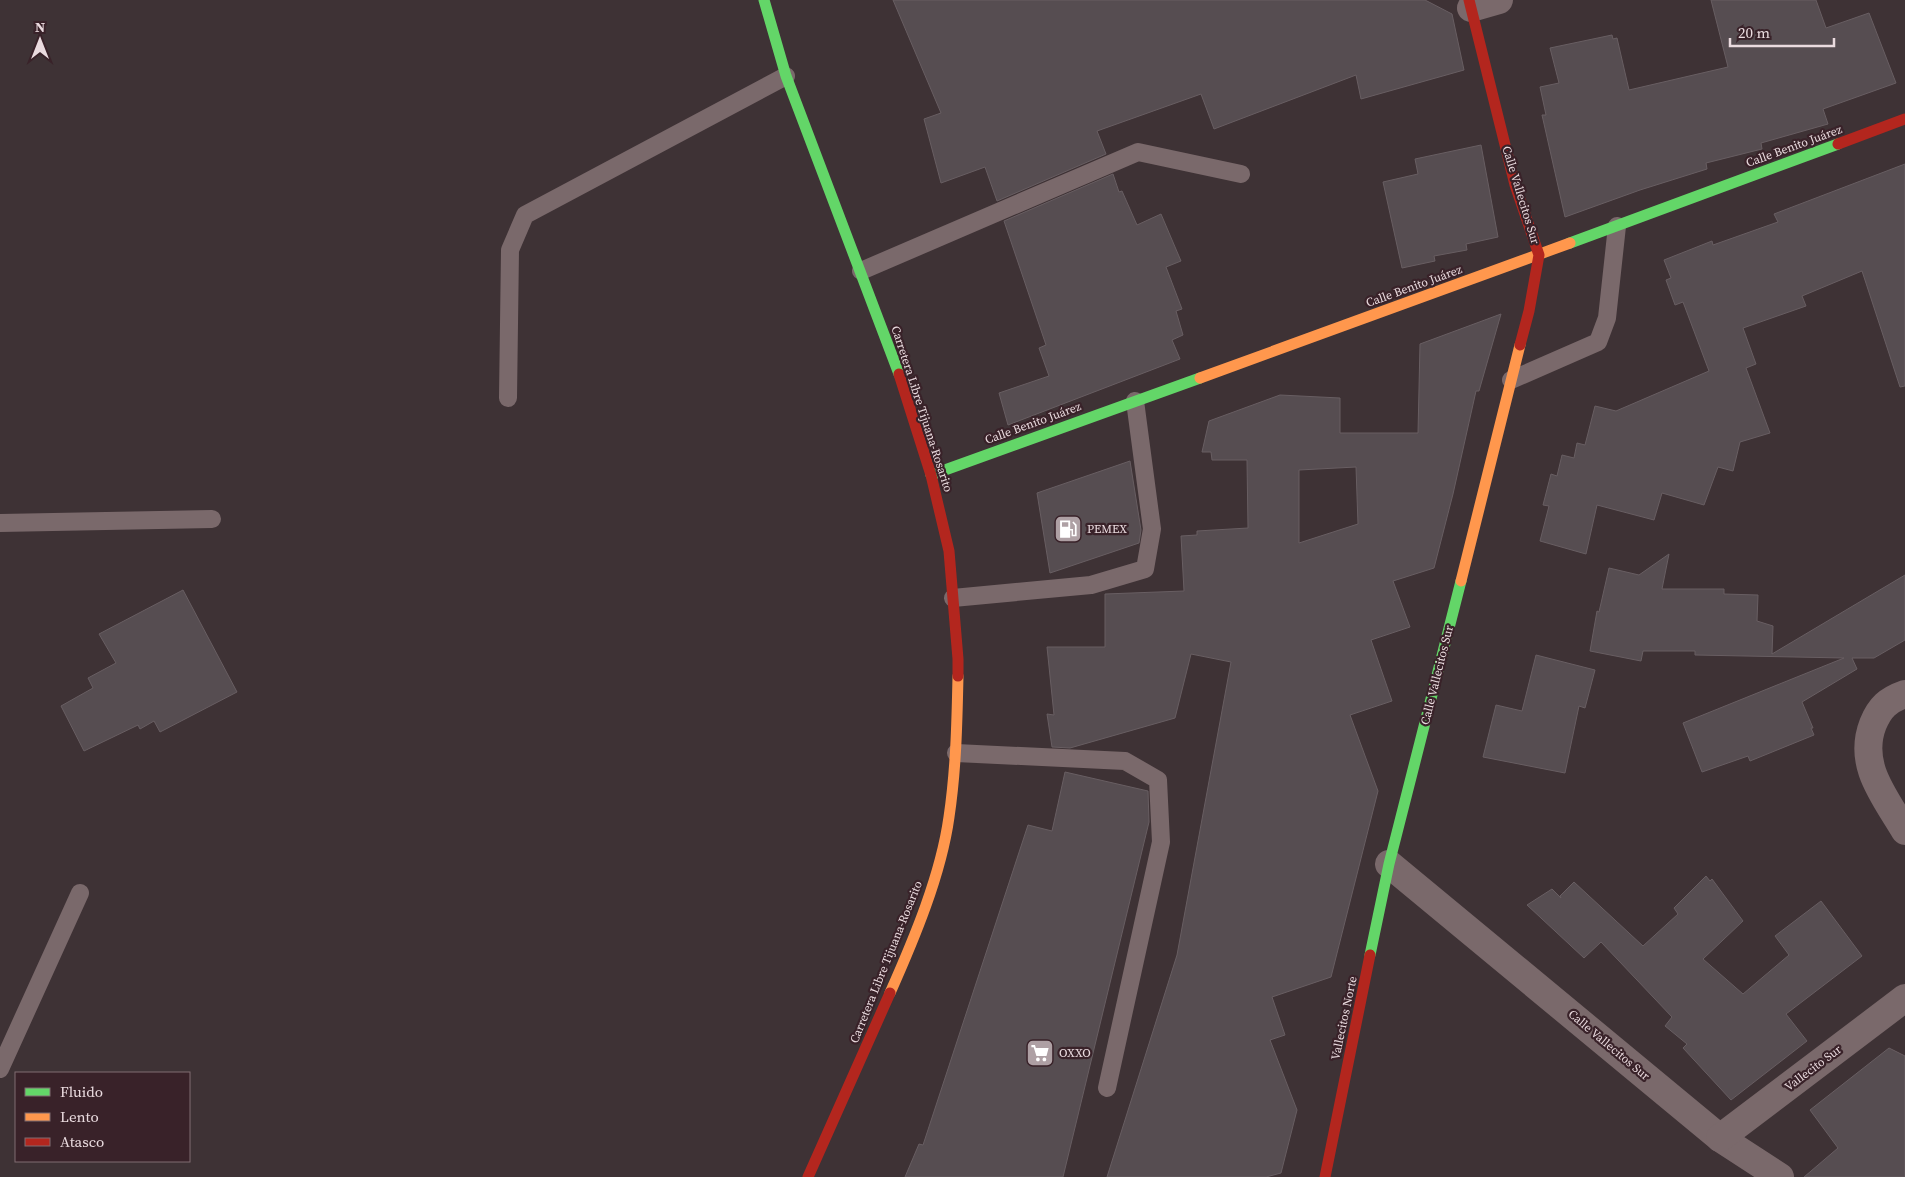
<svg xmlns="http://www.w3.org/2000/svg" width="1905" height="1177" font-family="'Source Serif 4',serif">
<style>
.building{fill:#564d51;stroke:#685e62;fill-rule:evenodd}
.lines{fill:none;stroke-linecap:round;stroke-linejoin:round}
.lane{stroke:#7a696b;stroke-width:18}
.street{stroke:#7a696b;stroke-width:28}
.fast{stroke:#63d668;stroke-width:11}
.slow{stroke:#ff974d;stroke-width:11}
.jam{stroke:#b3261e;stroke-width:11}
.labels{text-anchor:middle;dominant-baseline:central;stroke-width:4.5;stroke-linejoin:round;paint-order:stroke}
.street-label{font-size:12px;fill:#eadbdf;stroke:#392229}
.poi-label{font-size:12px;fill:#eadbdf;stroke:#392229;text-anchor:start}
</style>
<rect width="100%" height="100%" fill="#3e3235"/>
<g class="building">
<path d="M893,0H1425L1452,14L1464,70L1361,99L1356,75L1214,129L1201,94L1097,131L1106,154L997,201L985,167L941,183L924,119L941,113Z"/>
<path d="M1711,0H1816L1826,28L1869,13L1896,83L1823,109L1828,124L1761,143L1762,149L1706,163L1707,169L1640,190L1565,217L1542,115H1546L1540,87L1559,83L1550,48L1612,35L1613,39L1617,38L1629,90L1728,67Z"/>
<path d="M1481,145L1498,237L1466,244L1467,250L1434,256L1435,261L1402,268L1383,182L1418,174L1415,159Z"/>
<path d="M1905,164V386L1900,387L1862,271L1802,296L1806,306L1743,328L1756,364L1746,368L1770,433L1740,442L1733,471L1718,467L1704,505L1662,493L1654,520L1597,505L1586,554L1540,541L1549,506L1543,505L1551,474L1557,476L1562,455L1574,458L1577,443L1585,445L1595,406L1616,411L1709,371L1683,302L1675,305L1666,280L1671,278L1664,260L1712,241L1713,245L1778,222L1774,214Z"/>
<path d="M1113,174L1119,192L1122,191L1137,225L1161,214L1181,261L1166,267L1182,309L1176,311L1183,335L1172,340L1180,359L1008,425L999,393L1049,376L1039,348L1046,345L1004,221Z"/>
<path d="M1501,314L1479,391H1476L1453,494L1434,568L1393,581L1410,627L1371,640L1392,701L1350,715L1378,791L1331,977L1272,997L1285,1035L1270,1040L1297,1110L1281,1173L1266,1177H1107L1177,955L1231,662L1191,654L1175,718L1070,748L1052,747L1047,714L1054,715L1047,647H1105V594L1184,591L1181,536L1197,535V531L1248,528L1247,460H1212L1211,452H1202L1209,421L1280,395L1340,398V433H1418L1420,344ZM1356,467L1358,524L1299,543V470Z"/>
<path d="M1130,461L1141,530L1139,543L1050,573L1037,493Z"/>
<path d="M1669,554L1662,589H1724V594L1758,595L1757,621L1773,626L1772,654L1905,575V640L1874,658H1852L1857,669L1802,702L1813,728H1811L1814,735L1750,761L1748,756L1702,772L1683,723L1844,658L1695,655V651H1643L1641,661L1590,651L1597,611L1599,612L1609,568L1639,575Z"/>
<path d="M183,590L237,692L160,732L154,721L140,729L138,725L84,751L61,706L93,688L88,678L116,663L99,634Z"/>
<path d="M1536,655L1595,670L1585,708L1579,706L1565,773L1483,757L1496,705L1522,711Z"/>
<path d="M1065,772L1148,791L1149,822L1063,1177H905L919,1144L923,1145L1028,825L1052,831Z"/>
<path d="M1706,876L1710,881L1712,879L1743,921L1703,959L1743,994L1789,955L1775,936L1821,901L1862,956L1786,1014L1807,1041L1731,1100L1683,1048L1687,1044L1665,1026L1672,1017L1601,942L1584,958L1527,905L1552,889L1561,898L1560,896L1574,882L1643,946L1678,914L1674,908Z"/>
<path d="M1889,1048L1905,1056V1177H1804L1838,1148L1810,1110Z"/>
</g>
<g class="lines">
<g class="lane">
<path d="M861,271L1138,152L1241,174"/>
<path d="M1511,380L1598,342L1607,318L1617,226"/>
<path d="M508,398L510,250L525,215L786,76"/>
<path d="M0,523L212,519"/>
<path d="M953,598L1091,585L1145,569L1152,529L1135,401"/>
<path d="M956,753L1125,761L1158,780L1161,842L1107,1088"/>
<path d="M0,1069L80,893"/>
</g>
<g class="street">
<path d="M1471,8L1499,0"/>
<path d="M1905,694C1888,700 1880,707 1873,724C1857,765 1885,797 1905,831"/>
<path d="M1389,864L1720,1138L1780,1177"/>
<path d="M1720,1138L1905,998"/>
</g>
<g class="fast">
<path d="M764,0L786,76L899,374"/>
<path d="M1570,243L1838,144"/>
<path d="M931,475L1200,378"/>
<path d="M1370,955L1389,864L1461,581"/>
</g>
<g class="slow">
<path d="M1200,378L1570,243"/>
<path d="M1461,581L1520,345"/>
<path d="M890,993C914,939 941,875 949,817C956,770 957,723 958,676"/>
</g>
<g class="jam">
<path d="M1469,0L1515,185L1539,255L1529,311L1520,345"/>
<path d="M1838,144L1905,119"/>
<path d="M899,374L931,475L949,551L958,659V676"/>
<path d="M808,1177L890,993"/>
<path d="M1325,1177L1370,955"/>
</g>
</g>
<defs>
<g id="fuel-square" transform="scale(1.4375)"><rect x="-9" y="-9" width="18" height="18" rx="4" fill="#aea0a4" stroke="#392229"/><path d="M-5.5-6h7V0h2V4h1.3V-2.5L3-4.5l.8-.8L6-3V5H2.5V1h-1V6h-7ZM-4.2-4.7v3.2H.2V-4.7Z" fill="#fff"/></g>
<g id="supermarket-square" transform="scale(1.4375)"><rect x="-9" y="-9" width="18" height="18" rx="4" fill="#aea0a4" stroke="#392229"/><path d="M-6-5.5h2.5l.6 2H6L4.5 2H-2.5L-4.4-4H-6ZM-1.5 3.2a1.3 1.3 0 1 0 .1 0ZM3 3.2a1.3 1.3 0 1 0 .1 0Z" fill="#fff"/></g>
</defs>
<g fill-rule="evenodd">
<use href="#fuel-square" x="1068" y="529"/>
<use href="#supermarket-square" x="1040" y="1053"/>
</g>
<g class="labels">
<g class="street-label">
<text transform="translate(1794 146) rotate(-20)">Calle Benito Juárez</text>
<text transform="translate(1521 195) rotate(73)">Calle Vallecitos Sur</text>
<text transform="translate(1414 286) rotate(-20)">Calle Benito Juárez</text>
<text transform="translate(922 409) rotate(72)">Carretera Libre Tijuana-Rosarito</text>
<text transform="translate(1033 423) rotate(-20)">Calle Benito Juárez</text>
<text transform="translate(1437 675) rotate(-76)">Calle Vallecitos Sur</text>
<text transform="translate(886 962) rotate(-68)">Carretera Libre Tijuana-Rosarito</text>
<text transform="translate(1344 1018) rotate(-78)">Vallecitos Norte</text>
<text transform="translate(1609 1045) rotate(40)">Calle Vallecitos Sur</text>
<text transform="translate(1813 1068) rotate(-37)">Vallecito Sur</text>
</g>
<g class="poi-label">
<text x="1087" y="529">PEMEX</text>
<text x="1059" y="1053">OXXO</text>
</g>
</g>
<rect x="15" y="1072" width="175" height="90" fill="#392229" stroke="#806c72"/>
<rect x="25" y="1088" width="25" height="8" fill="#63d668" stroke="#806c72"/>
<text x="60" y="1097" font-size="15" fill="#eadbdf">Fluido</text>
<rect x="25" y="1113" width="25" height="8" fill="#ff974d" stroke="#806c72"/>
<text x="60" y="1122" font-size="15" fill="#eadbdf">Lento</text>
<rect x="25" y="1138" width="25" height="8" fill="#b3261e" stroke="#806c72"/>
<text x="60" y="1147" font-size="15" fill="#eadbdf">Atasco</text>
<g transform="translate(40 40)" stroke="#392229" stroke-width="4" paint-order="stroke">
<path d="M0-4L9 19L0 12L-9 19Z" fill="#eadbdf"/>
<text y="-8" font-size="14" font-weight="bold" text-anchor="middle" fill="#eadbdf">N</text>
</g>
<path d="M1730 38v8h104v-8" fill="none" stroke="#eadbdf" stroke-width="2.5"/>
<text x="1738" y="38" font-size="15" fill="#eadbdf" stroke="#392229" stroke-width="4" paint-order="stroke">20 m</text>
</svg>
